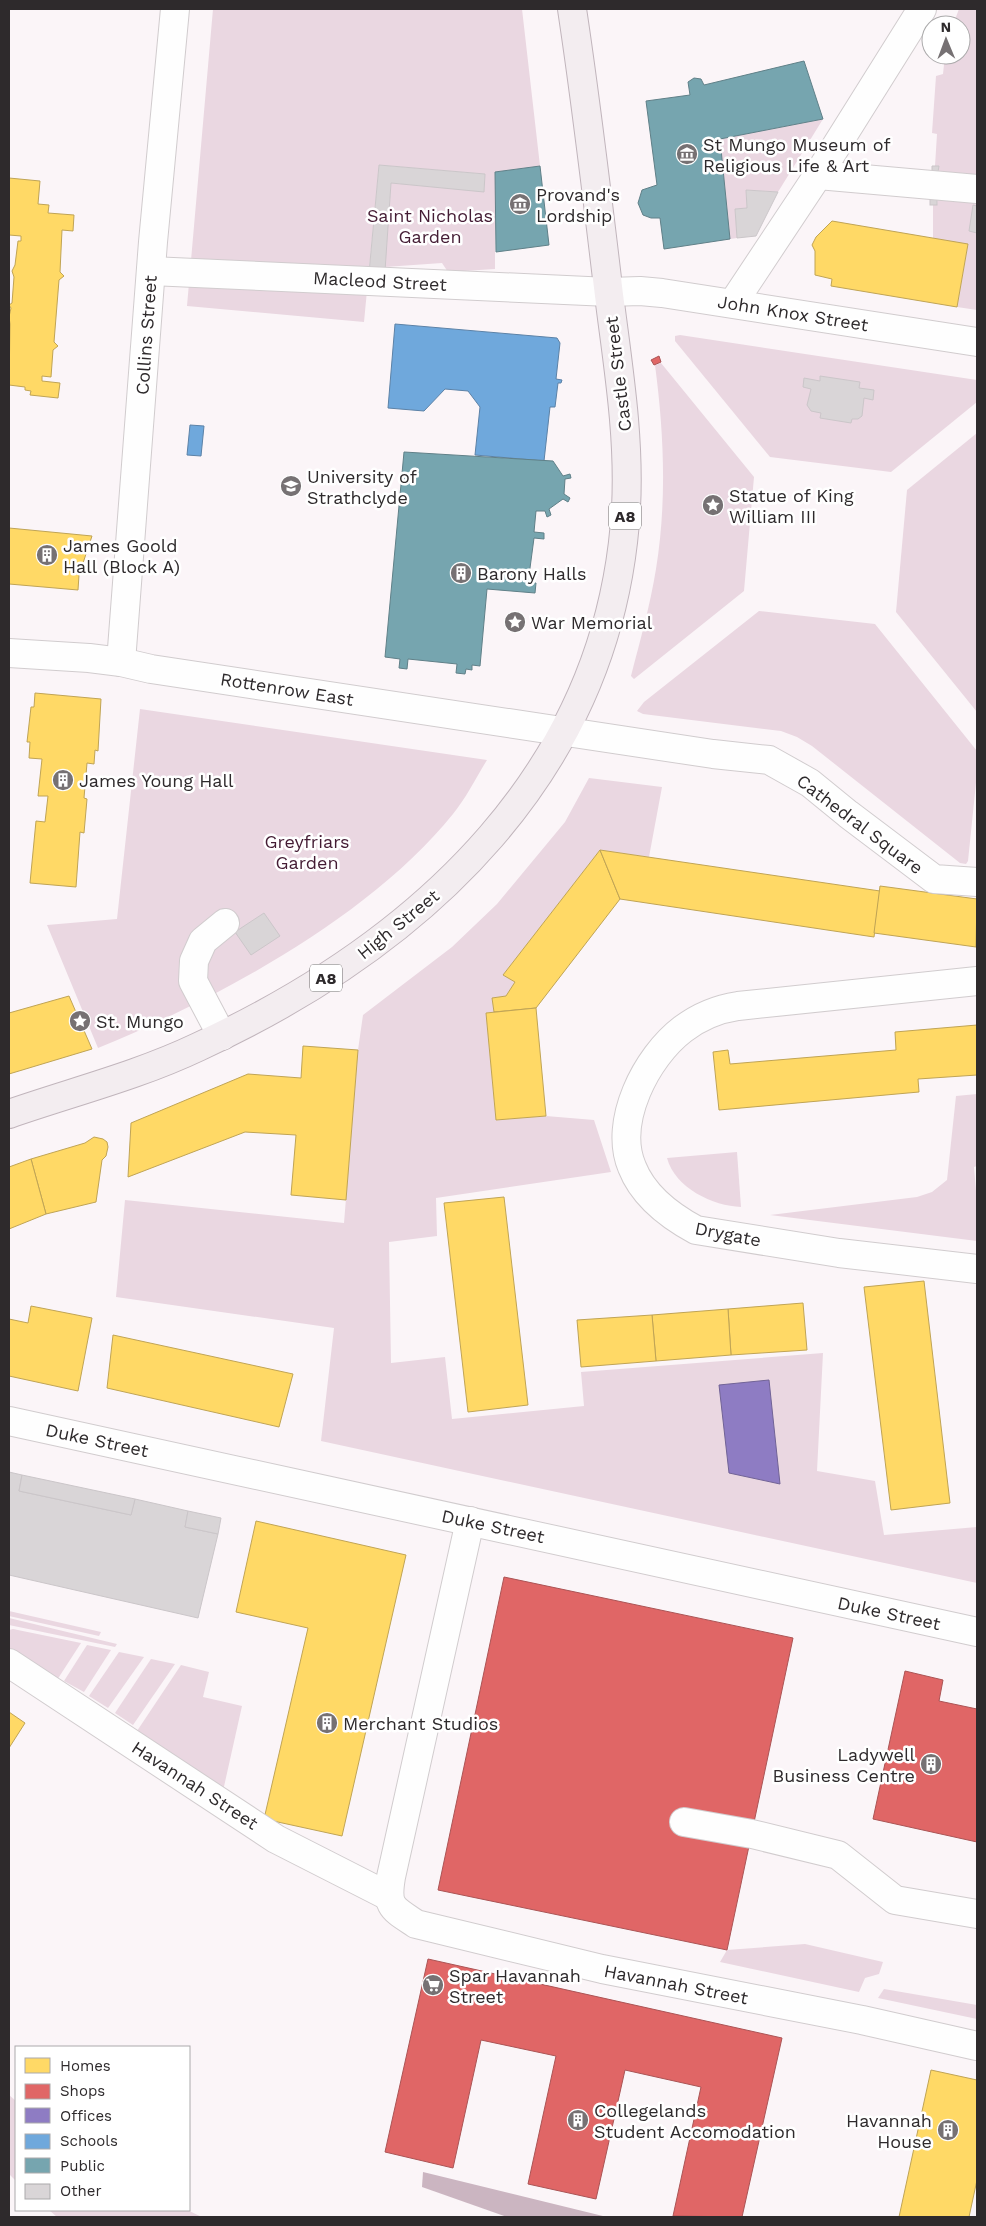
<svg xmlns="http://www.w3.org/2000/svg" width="986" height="2226" font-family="'Work Sans',sans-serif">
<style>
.green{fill:#ead7e1}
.water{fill:#cbb5c1}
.homes{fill:#ffd966;stroke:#c0a455}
.shops{fill:#e06666;stroke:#ab5455}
.offices{fill:#8e7cc3;stroke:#716396}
.schools{fill:#6fa8dc;stroke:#5c82a7}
.public{fill:#76a5af;stroke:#608088}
.building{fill:#d9d5d7;stroke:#cbc6c9}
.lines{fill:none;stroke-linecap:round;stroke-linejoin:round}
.street-casing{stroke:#d1ccce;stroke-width:30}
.secondary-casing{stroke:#d1ccce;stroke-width:30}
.primary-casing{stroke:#c1b5bc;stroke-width:30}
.street{stroke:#fefefe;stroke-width:28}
.secondary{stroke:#fefefe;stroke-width:28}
.primary{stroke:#f3edf0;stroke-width:28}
.labels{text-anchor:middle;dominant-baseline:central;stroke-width:5;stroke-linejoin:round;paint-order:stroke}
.shield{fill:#fff;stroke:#6d6a6b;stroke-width:1}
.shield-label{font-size:16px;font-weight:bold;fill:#2e2a2c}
.poi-label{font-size:18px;fill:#2e2a2c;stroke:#fff;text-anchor:start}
.park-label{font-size:18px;fill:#441c34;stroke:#fff}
.street-label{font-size:18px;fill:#2e2a2c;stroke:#fff}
</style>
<rect width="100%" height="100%" fill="#fbf5f8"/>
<g class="green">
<path d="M213,9H522L540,166L495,172V269L448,272L442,263L385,267L391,183L484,191L485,174L379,165L364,322L187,306Z"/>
<path d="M959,9H977V310L957,307L968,245L933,238V205H937L939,166H935L937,134L932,133L936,76L943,74L945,55H961V25H953Z"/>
<path d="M823,119L778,192L746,190L747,208L735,209L737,238L730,239L720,139Z"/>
<path d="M680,335L977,380V402L891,472L770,457L675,341V336Z"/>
<path d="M661,363L754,477L744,591L634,679L631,676C640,641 650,606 656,569C667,501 664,433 655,365Z"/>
<path d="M977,433V712L896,612L907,490Z"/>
<path d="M759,611L875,624L977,751V773L968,861L966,864L960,863L812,746L797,737L781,731L643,714L637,711L644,702Z"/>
<path d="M140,709L487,760C476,778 466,798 453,814C371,916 218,999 98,1048L47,925L117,919Z"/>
<path d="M589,778L662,787L649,857L600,850L503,975L515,982L506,996L492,998L494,1012L486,1013L496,1120L546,1116L594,1120L611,1172L436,1198L437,1236L389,1242L391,1363L445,1357L452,1419L584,1406L581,1372L823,1353L817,1471L875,1481L884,1535L977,1527V1583L321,1441L334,1328L116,1297L125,1200L344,1223L358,1050L363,1015L452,947L497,904L565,822Z"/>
<path d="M977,1094V1166L974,1167L977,1203V1241L770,1215L917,1197L932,1192L947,1180L956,1096Z"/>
<path d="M737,1152L741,1207C713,1206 675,1188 667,1158Z"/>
<path d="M9,1611L101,1632L99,1636L9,1616Z"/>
<path d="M9,1618L117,1644L115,1647L9,1625Z"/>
<path d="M13,1629L81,1643L57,1680L9,1648V1630Z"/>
<path d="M87,1645L111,1650L84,1692L64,1681Z"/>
<path d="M119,1652L144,1657L108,1708L89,1696Z"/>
<path d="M151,1659L175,1664L133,1725L115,1713Z"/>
<path d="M181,1665L209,1672L203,1697L242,1706L223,1791L135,1734Z"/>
<path d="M805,1944L883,1962L879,1974L865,1978L859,1992L720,1962L727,1950Z"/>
<path d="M884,1989L977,2005V2019L878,1998Z"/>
<path d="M9,2095L16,2101V2181L9,2174Z"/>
<path d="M49,2210H187L202,2217H57Z"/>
</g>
<path class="water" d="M423,2172L607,2217H507L422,2187Z"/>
<g class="homes">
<path d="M9,178L40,181L38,204L49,205L48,213L74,215L73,231L62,230L60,272L64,276L59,280L54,342L58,346L53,350L51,377L42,376V381L60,383L58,398L30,395L31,391L25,390V387L9,385L10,324L9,317L11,308L9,305L12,303L14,277L12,271L15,265L18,241H21V236L9,235Z"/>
<path d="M832,221L968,244L957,307L831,286L832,279L815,275V251L812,245L816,237Z"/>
<path d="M9,528L92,536L79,575L78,590L9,584Z"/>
<path d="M35,693L101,699L98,751L95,750L94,764L87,763L84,798L87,799L84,833L80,832L76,887L30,883L36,821L45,822L48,796H38L42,759L29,758L30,742H27L31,707H34Z"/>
<path d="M600,850L620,899L536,1008L494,1012L492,998L506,996L515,982L503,975Z"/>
<path d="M600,850L880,891L874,937L620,899Z"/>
<path d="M880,886L977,899L976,947L874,933Z"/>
<path d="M69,996L92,1049L9,1074V1013Z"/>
<path d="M536,1008L546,1116L496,1120L486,1013Z"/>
<path d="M977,1025V1075L918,1079L919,1092L719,1110L713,1052L728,1050L730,1064L896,1050L895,1032Z"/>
<path d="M303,1046L358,1050L346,1200L291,1195L296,1135L245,1132L128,1177L131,1123L248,1074L301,1078Z"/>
<path d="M94,1137L103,1139L107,1142L108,1147L106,1156L102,1160L96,1202L46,1214L31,1159L85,1143Z"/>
<path d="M31,1159L46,1214L9,1229V1167Z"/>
<path d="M504,1197L528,1405L468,1412L444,1203Z"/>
<path d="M924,1281L950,1503L891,1510L864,1287Z"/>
<path d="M803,1303L807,1350L731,1355L728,1309Z"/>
<path d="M31,1306L92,1318L78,1391L9,1376V1319L28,1323Z"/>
<path d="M728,1309L731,1355L656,1361L652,1315Z"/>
<path d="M652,1315L656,1361L581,1367L577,1320Z"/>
<path d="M113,1335L293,1374L279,1427L107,1388Z"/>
<path d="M256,1521L406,1555L342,1836L264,1819L308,1628L236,1612Z"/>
<path d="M9,1712L25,1723L9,1748Z"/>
<path d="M931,2070L977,2080V2180L969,2217H899Z"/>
</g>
<g class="shops">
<path d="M659,356L661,362L654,365L651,360Z"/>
<path d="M504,1577L793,1638L727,1950L438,1890Z"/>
<path d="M905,1671L943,1680L939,1701L977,1709V1842L873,1819Z"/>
<path d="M428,1959L782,2038L742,2217L673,2216L701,2087L625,2070L596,2199L528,2184L556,2056L481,2040L453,2168L385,2152Z"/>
</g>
<path class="offices" d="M769,1380L780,1484L729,1473L719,1385Z"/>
<g class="schools">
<path d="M395,324L557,338L560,343L556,379L562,380L561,383H558L555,407H550L544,461L475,455L480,407L468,391L445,389L424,411L388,408Z"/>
<path d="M190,425L204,426L201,456L187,455Z"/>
</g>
<g class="public">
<path d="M804,61L823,119L720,139L730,239L664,249L660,218H651L643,215L638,203L642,190L657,185L646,101L690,95L688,82L694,78L701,79L704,85Z"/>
<path d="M540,166L549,245L496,252L495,172Z"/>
<path d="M404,452L553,461L563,476L570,474L571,478L565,479L564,494L570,498L568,502L563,499L549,509L551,515L547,517L545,511H536L534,532L544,533V539L534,538L528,583H536L535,593L487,589L480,666L472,665V670L466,669L465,674L456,673L457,664L408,659L407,669L399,668L400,659L385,657Z"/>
</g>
<g class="building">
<path d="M379,165L485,174L484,192L391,183L385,271L369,273Z"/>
<path d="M932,166H939L938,172H932Z"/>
<path d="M746,190L778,192L756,236L737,238L735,209L747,208Z"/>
<rect x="930" y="199" width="7" height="6"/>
<path d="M973,205L977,206V233L969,231Z"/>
<path d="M820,376L860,382L859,388L874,390L873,400L864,398L862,416L858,419H852L851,423L820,418L821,413L811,411L807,405L811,389L803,387L804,378L820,381Z"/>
<path d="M264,913L280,936L251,955L235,932Z"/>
<path d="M9,1472L22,1475L19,1491L131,1515L135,1499L188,1511L185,1527L218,1534L198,1618L9,1575Z"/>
<path d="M22,1475L135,1499L131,1515L19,1491Z"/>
<path d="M188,1511L221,1518L218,1534L185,1527Z"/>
</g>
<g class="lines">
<g class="street-casing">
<g id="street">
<path d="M818,175L977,189"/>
<path d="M151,271L609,292"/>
<path d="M733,303L818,175L922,9"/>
<path d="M9,653L89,658L121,662L151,669L713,754L769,760L810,783L848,814L934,879L977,882"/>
<path d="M121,662L153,242L175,9"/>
<path d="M977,981L738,1006C718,1009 699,1017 683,1029C646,1057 613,1122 632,1167C643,1195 670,1216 696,1230L839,1253L977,1269"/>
<path d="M222,1036L193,981L194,961L203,941L225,923"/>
<path d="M470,1521L391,1877C386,1907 392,1908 416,1924L602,1969L862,2020L977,2046"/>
<path d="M9,1663L276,1839L388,1896"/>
<path d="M684,1822L752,1834L838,1855L895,1900L977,1914"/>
</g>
</g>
<g class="secondary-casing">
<g id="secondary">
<path d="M609,292L640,291L662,293L977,342"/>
<path d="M9,1421L977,1632"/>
</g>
</g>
<g class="primary-casing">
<path id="primary" d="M9,1114C72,1092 137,1076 198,1047C423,943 611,770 626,508C630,433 617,361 608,287C597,194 586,101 572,9"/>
</g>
<use href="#street" class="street"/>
<use href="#secondary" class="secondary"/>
<use href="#primary" class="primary"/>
</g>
<defs>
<g id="museum-disc" transform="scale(1.125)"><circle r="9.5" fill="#767173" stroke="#fff"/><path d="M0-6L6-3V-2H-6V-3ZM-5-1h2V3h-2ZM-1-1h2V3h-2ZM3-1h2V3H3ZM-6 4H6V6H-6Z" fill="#fff"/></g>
<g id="university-disc" transform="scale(1.125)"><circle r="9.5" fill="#767173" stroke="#fff"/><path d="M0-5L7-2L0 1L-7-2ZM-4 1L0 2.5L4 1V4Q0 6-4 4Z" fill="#fff"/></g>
<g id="sight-disc" transform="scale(1.125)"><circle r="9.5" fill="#767173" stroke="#fff"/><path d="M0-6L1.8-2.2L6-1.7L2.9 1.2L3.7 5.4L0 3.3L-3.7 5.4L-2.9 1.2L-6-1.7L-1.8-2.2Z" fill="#fff"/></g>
<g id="building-disc" transform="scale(1.125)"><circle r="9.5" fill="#767173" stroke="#fff"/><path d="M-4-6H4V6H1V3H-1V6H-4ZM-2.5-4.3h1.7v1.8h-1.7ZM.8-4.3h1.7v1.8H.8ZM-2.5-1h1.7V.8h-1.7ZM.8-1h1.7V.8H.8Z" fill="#fff"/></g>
<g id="supermarket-disc" transform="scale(1.125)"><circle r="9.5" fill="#767173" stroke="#fff"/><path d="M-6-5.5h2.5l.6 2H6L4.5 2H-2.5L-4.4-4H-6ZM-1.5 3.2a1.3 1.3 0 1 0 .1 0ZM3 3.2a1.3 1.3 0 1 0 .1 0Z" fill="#fff"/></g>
</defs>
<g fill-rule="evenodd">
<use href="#museum-disc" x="687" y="154"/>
<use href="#museum-disc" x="520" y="204"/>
<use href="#university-disc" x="291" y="486"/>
<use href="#sight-disc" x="713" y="505"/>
<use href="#building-disc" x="47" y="555"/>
<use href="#building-disc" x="461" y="573"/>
<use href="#sight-disc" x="515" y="622"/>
<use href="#building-disc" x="63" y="780"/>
<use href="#sight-disc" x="80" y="1021"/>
<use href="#building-disc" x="327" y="1723"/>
<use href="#building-disc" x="931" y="1764"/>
<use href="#supermarket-disc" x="433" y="1985"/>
<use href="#building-disc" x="578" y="2120"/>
<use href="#building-disc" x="948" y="2130"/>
</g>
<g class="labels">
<g class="shield">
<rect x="609" y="502.5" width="32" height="27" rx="4"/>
<rect x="310" y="964.5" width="32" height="27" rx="4"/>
</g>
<g class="shield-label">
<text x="625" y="516">A8</text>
<text x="326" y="978">A8</text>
</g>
<g class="poi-label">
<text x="703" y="144">St Mungo Museum of<tspan x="703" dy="21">Religious Life &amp; Art</tspan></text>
<text x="536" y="194">Provand's<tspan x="536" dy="21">Lordship</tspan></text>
<text x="307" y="476">University of<tspan x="307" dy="21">Strathclyde</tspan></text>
<text x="729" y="495">Statue of King<tspan x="729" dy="21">William III</tspan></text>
<text x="63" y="545">James Goold<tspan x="63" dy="21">Hall (Block A)</tspan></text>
<text x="477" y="573">Barony Halls</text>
<text x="531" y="622">War Memorial</text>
<text x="79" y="780">James Young Hall</text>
<text x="96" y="1021">St. Mungo</text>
<text x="343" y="1723">Merchant Studios</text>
<text x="915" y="1754" text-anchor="end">Ladywell<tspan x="915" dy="21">Business Centre</tspan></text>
<text x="449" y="1975">Spar Havannah<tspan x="449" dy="21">Street</tspan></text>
<text x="594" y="2110">Collegelands<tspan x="594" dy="21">Student Accomodation</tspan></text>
<text x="932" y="2120" text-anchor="end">Havannah<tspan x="932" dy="21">House</tspan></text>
</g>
<g class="park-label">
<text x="430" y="215">Saint Nicholas<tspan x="430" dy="21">Garden</tspan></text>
<text x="307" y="841">Greyfriars<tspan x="307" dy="21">Garden</tspan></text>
</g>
<g class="street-label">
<text transform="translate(380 281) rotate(3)">Macleod Street</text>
<text transform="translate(793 313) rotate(9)">John Knox Street</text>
<text transform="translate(146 335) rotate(-86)">Collins Street</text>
<text transform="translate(618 374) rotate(-97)">Castle Street</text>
<text transform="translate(287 689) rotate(9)">Rottenrow East</text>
<text transform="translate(860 824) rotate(37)">Cathedral Square</text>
<text transform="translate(398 924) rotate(-39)">High Street</text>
<text transform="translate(728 1234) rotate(11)">Drygate</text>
<text transform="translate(97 1440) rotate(12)">Duke Street</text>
<text transform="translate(493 1526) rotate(12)">Duke Street</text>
<text transform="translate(889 1613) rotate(12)">Duke Street</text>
<text transform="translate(195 1785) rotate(33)">Havannah Street</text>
<text transform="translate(676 1984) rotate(11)">Havannah Street</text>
</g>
</g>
<rect width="986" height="2226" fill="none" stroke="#2e2a2c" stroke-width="20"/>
<rect x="15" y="2046" width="175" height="165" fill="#ffffff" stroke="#abaaab"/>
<rect x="25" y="2058" width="25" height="15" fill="#ffd966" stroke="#abaaab"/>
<text x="60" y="2071" font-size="15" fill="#2e2a2c">Homes</text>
<rect x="25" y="2084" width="25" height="15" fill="#e06666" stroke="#abaaab"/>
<text x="60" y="2096" font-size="15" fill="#2e2a2c">Shops</text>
<rect x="25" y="2108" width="25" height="15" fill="#8e7cc3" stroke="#abaaab"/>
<text x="60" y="2121" font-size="15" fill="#2e2a2c">Offices</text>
<rect x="25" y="2134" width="25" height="15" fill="#6fa8dc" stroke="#abaaab"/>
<text x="60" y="2146" font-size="15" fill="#2e2a2c">Schools</text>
<rect x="25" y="2158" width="25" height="15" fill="#76a5af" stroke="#abaaab"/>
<text x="60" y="2171" font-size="15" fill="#2e2a2c">Public</text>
<rect x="25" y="2184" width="25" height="15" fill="#d9d5d7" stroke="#abaaab"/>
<text x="60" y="2196" font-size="15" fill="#2e2a2c">Other</text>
<g transform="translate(946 40) rotate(359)"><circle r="24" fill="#ffffff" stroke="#abaaab"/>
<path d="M0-4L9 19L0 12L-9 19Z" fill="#767173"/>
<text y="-8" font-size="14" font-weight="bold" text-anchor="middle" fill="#2e2a2c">N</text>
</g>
</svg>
